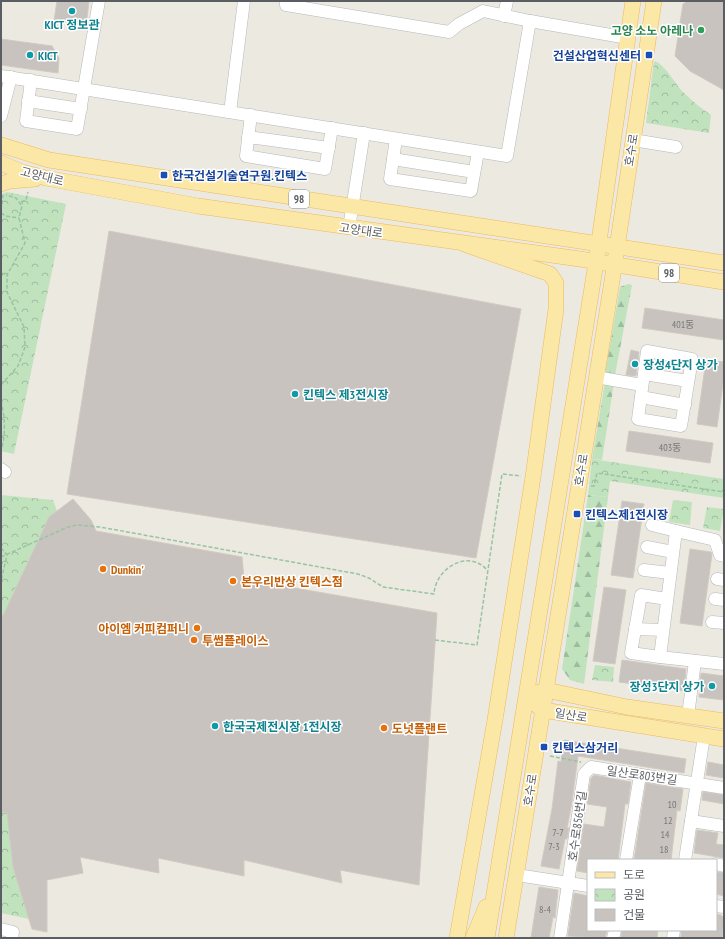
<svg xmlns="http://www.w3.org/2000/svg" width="725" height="939" font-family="'PT Sans Narrow','Noto Sans KR',sans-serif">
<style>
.forest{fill:url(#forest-firs)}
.park{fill:url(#park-crowns)}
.building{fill:#c8c3be;stroke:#d1cac0}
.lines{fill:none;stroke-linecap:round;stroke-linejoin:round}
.minor-casing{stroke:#b4b7bb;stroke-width:13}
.major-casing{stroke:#edb95a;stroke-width:16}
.path{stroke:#97c4a1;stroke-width:1.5;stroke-dasharray:4 2;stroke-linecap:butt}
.minor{stroke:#fff;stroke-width:12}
.major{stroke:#fce8a6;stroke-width:15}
.culture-dot{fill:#0f9aa8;stroke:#fff;stroke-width:1.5}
.leisure-dot{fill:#2e9e5b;stroke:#fff;stroke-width:1.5}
.transit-dot{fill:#1a4fb4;stroke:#fff;stroke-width:1.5}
.food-dot{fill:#e8710a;stroke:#fff;stroke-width:1.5}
.labels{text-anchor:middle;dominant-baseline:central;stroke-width:3;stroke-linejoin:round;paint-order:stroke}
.number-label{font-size:10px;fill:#767779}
.shield{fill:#fff;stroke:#8c8e91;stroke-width:1}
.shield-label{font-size:11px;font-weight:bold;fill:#5a5e62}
.culture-label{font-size:12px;font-weight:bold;fill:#0d838f;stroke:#fff;text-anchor:start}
.leisure-label{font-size:12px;font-weight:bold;fill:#27864d;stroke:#fff;text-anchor:end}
.transit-label{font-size:12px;font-weight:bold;fill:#164399;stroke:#fff;text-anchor:start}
.street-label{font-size:12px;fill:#5a5e62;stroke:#fff}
.food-label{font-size:12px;font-weight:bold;fill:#c56008;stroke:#fff;text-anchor:start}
</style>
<defs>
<pattern id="forest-firs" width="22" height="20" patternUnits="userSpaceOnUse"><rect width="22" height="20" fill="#c0e3be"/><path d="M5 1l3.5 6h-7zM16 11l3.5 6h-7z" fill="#9fbb9e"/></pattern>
<pattern id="park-crowns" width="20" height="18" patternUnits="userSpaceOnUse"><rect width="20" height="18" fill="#c0e3be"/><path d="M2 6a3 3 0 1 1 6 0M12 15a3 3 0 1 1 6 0" fill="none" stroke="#9fbb9e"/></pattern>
</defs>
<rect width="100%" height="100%" fill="#ece9e1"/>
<g class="forest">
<path d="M628,284L632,285L615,375L605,374L620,287Z"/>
<path d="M605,382L614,383L602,460L592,459Z"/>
<path d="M588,495L608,497L584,684L570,680L562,669Z"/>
</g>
<g class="park">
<path d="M654,61C665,64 675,84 684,93C692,101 701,108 711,115L709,133L646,123Z"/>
<path d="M7,192L66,204L14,454L1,451V194Z"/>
<path d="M592,459L724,479V498L610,481L608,497L588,495Z"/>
<path d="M1,495L53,500L57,511L43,529L1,620Z"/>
<path d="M673,500L692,502L690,525L669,522Z"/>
<path d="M707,507L724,509L720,531L703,528Z"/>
<path d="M595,665L614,667L613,682L592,680Z"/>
<path d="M7,812L13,867L29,919L1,913V813Z"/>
</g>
<g class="building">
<path d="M57,1H89L86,26L54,21Z"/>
<path d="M688,1H724V90L690,71L675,56L683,4Z"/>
<path d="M1,39L52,46L59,58L58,73L1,65Z"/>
<path d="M109,231L521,309L476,558L67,494Z"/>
<path d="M645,308L724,320V340L642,328Z"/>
<path d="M631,350L639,352L636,376L626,375Z"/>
<path d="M706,360L724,362V376L717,427L697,424Z"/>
<path d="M629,431L713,443L710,463L626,451Z"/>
<path d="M73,499L91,520L96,531L242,557L244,579L437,613L419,885L340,870L342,883L244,860V876L158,858L159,873L80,857L83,873L47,880V932L32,929L13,867L7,812L1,813V620L49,517Z"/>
<path d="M622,501L644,504L633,578L611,575Z"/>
<path d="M690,549L711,552L712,554L702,626L680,623Z"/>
<path d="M604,587L626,590L615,664L593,661Z"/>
<path d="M622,660L686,669L684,691L619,682Z"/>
<path d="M701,673L724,676V700L699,697Z"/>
<path d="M564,740L686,759L684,773L578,756L572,802L567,828H569L567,839H565L559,869L541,866L552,809L558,761L561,762Z"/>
<path d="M708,762L724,765V778L706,775Z"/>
<path d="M594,775L631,782L628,804H625L618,860H588V873L577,871L584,824L604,827L607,807L587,804L591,778Z"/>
<path d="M646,783L683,789L680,811L677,810L671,860H634Z"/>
<path d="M703,792L724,795V804L702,800Z"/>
<path d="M697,830L718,833L716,844L724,845V858L694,853Z"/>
<path d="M716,872L724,873V896L716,894Z"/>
<path d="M539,887L558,890L555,918L553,917L549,938H531Z"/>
<path d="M574,893L588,896V930H607L605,938L568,936Z"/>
<path d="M716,914L721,915L724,918L722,938H681V930H716Z"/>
<path d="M622,930H658L657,938H621Z"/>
</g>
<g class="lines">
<g class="minor-casing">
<g id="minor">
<path d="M286,1V5L449,32L459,24L483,11L530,21"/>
<path d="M504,16L507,1"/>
<path d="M1,76L507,156L530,21L628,38"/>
<path d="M31,80L26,121L77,129L99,1"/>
<path d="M28,101L81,109"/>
<path d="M230,112L244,1"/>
<path d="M251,115L246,156L325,169L332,128"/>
<path d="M1,116L11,77"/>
<path d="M248,137L329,148"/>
<path d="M396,139L390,179L471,191L478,152"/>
<path d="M633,140L676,147"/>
<path d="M393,159L474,172"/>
<path d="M349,228L364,133"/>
<path d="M647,351L692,359L681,426L638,419Z"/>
<path d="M644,374L688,381"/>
<path d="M596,377L642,385"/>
<path d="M641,397L685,405"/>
<path d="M1,469L5,472"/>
<path d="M652,525L676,531"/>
<path d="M647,547L673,552"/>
<path d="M724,556L720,555L715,540L676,531L660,657L724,664"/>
<path d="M644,570L670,573"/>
<path d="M717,579L724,580"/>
<path d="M715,599L724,600"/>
<path d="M712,622L724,623"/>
<path d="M635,629L663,630"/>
<path d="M660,657L631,653L641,595L667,599"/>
<path d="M688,716L695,661"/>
<path d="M691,821L724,826"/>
<path d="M626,860L640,775"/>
<path d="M685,860L704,736"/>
<path d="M716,864L724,866"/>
<path d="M517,875L588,886"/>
<path d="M716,906L724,907"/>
<path d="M1,929L13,932L12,938"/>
<path d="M560,938L584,774L591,767L724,788"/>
<path d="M613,938L615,930"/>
<path d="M673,938L674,930"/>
</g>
</g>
<g class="major-casing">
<g id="major">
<path d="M1,145L49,160L724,263"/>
<path d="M1,163L22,172L46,178L198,206L580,259L724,282"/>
<path d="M1,184L10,181L35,179"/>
<path d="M536,693L546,690L627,707L724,721"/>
<path d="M536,705L543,710L724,739"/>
<path d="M457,938L495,720L533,477L556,309V283L550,274L464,244"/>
<path d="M473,938L486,907"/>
<path d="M487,938L596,263L633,1"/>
<path d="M506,938L612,281L654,1"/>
</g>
</g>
<g class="path">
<path d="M21,202L26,200L28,192"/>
<path d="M1,210L3,195"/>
<path d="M1,213L6,216L19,218"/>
<path d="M1,273L7,275"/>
<path d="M1,385L18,366L25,347L24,327L7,292V275L25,243L19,218L22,206L16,198L6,195"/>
<path d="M1,401C5,416 6,436 1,450"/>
<path d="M591,486H594L597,473L724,492"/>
<path d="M1,548L7,555L1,581"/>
<path d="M1,557L68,527L77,525L100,527L358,574L369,578L383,587L434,594C435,569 468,548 487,570"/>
<path d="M435,640L477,645L502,474L521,476"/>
<path d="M550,756L581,762"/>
</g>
<use href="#minor" class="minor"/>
<use href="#major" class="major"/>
</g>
<g class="culture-dot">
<circle cx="72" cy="11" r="4"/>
<circle cx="30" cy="55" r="4"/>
<circle cx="635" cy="364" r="4"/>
<circle cx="295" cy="394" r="4"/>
<circle cx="712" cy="686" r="4"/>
<circle cx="215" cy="726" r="4"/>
</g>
<circle class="leisure-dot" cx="701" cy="30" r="4"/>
<g class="transit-dot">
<rect x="645" y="51" width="8" height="8" rx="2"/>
<rect x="160" y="171" width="8" height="8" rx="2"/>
<rect x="573" y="510" width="8" height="8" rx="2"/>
<rect x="540" y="743" width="8" height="8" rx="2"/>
</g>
<g class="food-dot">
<circle cx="103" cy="569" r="4"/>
<circle cx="233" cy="581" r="4"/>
<circle cx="197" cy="628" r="4"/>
<circle cx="194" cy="640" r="4"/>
<circle cx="384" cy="728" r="4"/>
</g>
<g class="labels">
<g class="number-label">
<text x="683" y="324">401동</text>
<text x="670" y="447">403동</text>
<text x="672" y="804">10</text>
<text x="668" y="820">12</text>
<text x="558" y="832">7-7</text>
<text x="665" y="834">14</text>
<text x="554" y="846">7-3</text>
<text x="664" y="849">18</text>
<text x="545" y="909">8-4</text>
</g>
<g class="shield">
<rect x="289" y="190" width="20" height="18" rx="3"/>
<rect x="659" y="264" width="20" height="18" rx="3"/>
</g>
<g class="shield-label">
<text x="299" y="199">98</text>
<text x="669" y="273">98</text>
</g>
<g class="culture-label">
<text x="72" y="24" text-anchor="middle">KICT 정보관</text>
<text x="38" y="55">KICT</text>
<text x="643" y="364">장성4단지 상가</text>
<text x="303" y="394">킨텍스 제3전시장</text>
<text x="704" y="686" text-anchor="end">장성3단지 상가</text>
<text x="223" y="726">한국국제전시장 1전시장</text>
</g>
<g class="leisure-label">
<text x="693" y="30">고양 소노 아레나</text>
</g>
<g class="transit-label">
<text x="641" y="55" text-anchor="end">건설산업혁신센터</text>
<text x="172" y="175">한국건설기술연구원.킨텍스</text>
<text x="585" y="514">킨텍스제1전시장</text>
<text x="552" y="747">킨텍스삼거리</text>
</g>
<g class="street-label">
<text transform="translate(631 150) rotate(-81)">호수로</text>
<text transform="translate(42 176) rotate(14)">고양대로</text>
<text transform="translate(361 230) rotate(8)">고양대로</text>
<text transform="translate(581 470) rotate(-81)">호수로</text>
<text transform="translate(571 715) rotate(9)">일산로</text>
<text transform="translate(642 775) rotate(8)">일산로803번길</text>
<text transform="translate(530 790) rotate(-81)">호수로</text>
<text transform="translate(577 826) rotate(-82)">호수로856번길</text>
</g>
<g class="food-label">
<text x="111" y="569">Dunkin'</text>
<text x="241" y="581">본우리반상 킨텍스점</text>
<text x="189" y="628" text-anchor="end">아이엠 커피컴퍼니</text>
<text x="202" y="640">투썸플레이스</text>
<text x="392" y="728">도넛플랜트</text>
</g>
</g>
<rect width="725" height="939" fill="none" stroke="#5a5e62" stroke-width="4"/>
<rect x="587" y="859" width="130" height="72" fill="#ffffff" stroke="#bdbfc0"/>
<rect x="595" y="872" width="20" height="6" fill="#fce8a6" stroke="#bdbfc0"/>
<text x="623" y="879" font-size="12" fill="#5a5e62">도로</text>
<rect x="595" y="889" width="20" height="12" fill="url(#park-crowns)" stroke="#bdbfc0"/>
<text x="623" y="899" font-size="12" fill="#5a5e62">공원</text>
<rect x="595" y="909" width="20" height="12" fill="#c8c3be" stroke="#bdbfc0"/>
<text x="623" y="919" font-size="12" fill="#5a5e62">건물</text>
</svg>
